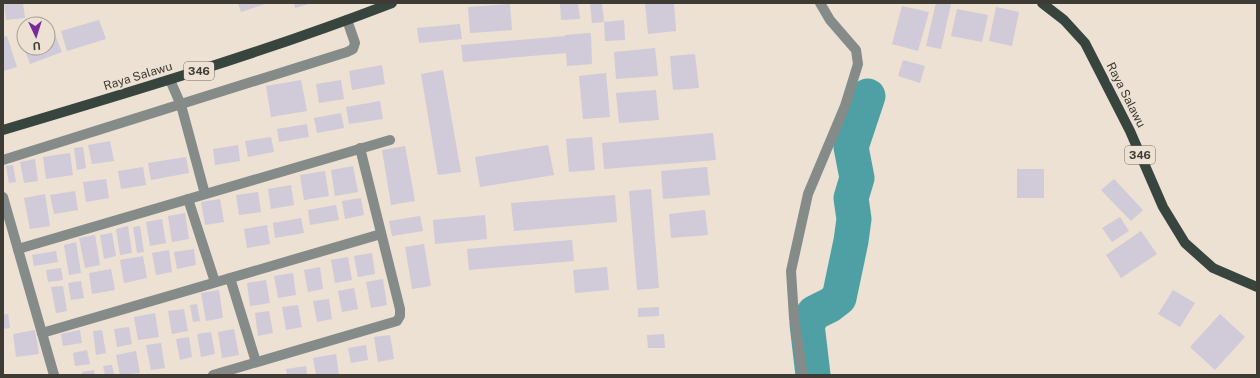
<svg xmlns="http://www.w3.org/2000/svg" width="1260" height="378" font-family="'Public Sans',sans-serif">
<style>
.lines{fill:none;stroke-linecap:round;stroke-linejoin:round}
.river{stroke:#4fa0a5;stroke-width:35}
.building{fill:#d0cad9}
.minor{stroke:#848b88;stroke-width:10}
.major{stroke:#38453f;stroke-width:10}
.labels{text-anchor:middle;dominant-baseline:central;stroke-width:4;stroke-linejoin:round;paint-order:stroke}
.shield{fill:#ece1d3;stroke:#726c64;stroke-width:1}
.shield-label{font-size:11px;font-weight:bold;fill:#3e3a34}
.street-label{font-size:12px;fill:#3e3a34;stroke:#ece1d3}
</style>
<rect width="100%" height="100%" fill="#ece1d3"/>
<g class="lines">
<path class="river" d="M813,375L807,324L814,313L830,305L839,298L851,241L854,219L851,198L857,178L851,147L868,96"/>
</g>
<g class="building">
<path d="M4,3H23L25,18L6,20Z"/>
<path d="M238,3H268L241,12Z"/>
<path d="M294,3H312L295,8Z"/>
<path d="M560,3H578L580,19L561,20Z"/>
<path d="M590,3H602L604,22L592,23Z"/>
<path d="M645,3H674L676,31L648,34Z"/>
<path d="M936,3L951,4L941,49L926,46Z"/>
<path d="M510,4L512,30L470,33L468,7Z"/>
<path d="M902,6L929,12L918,51L892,44Z"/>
<path d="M996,7L1019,12L1012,46L989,41Z"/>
<path d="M957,9L988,15L982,42L951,36Z"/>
<path d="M99,20L106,39L67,51L61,31Z"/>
<path d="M624,20L625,40L605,41L604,22Z"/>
<path d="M460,24L462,39L419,43L417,28Z"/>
<path d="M54,32L62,52L30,64L24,48H48V34Z"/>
<path d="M589,33L591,34L592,64L567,66L566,53L463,62L461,45L565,36V35Z"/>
<path d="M7,36L17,67L3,71V37Z"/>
<path d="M655,48L658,76L616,79L614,52Z"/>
<path d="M695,54L699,88L673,90L670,56Z"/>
<path d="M903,60L925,66L920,83L898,76Z"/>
<path d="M382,65L385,84L352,90L349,71Z"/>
<path d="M443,70L461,172L438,175L421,74Z"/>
<path d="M606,73L610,117L583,119L579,76Z"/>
<path d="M301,80L307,111L271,117L266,86Z"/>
<path d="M341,80L344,99L319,103L316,84Z"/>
<path d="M656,90L659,120L619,123L616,93Z"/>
<path d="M380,101L383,119L349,124L346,107Z"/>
<path d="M341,113L344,128L317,133L314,118Z"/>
<path d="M307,124L309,137L279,142L277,129Z"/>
<path d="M713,133L716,160L604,169L602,143Z"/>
<path d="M271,137L274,152L248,157L245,141Z"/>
<path d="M592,137L595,170L569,172L566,139Z"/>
<path d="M110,141L114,161L92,164L88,145Z"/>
<path d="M238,145L240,161L215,165L213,149Z"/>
<path d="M548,145L554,175L480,187L475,157Z"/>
<path d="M405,146L415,201L391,205L382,150Z"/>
<path d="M83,147L86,168L77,170L74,148Z"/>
<path d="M70,153L73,175L46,179L43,157Z"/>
<path d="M186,157L189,173L151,180L148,163Z"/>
<path d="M35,159L38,181L24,183L20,162Z"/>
<path d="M13,165L16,182L9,183L6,166Z"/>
<path d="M353,166L358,192L335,196L331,170Z"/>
<path d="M143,167L146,185L121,189L118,171Z"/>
<path d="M707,167L710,195L663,199L661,171Z"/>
<rect x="1017" y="169" width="27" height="29"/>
<path d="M325,171L329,196L304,200L300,175Z"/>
<path d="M106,179L109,198L86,202L83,182Z"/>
<path d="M1114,179L1143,210L1131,221L1101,190Z"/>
<path d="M291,185L294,205L271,209L268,189Z"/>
<path d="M651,189L659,288L637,290L629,191Z"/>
<path d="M75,191L78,210L54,214L50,195Z"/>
<path d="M258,192L261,212L239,215L236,195Z"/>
<path d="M45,194L50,226L30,229L24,198Z"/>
<path d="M615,195L617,222L514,231L511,203Z"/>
<path d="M361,198L364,215L345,219L342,201Z"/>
<path d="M220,199L224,222L205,225L201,202Z"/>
<path d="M336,205L339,220L310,225L308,210Z"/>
<path d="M705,210L708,235L671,238L669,214Z"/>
<path d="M185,213L189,239L172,242L168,216Z"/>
<path d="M485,215L487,239L435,244L433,220Z"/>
<path d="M420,216L423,231L392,236L389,221Z"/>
<path d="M1120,217L1129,231L1112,242L1102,228Z"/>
<path d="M301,218L304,233L275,238L273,223Z"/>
<path d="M162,219L166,243L150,246L146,222Z"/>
<path d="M267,225L270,244L247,248L244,229Z"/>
<path d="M128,226L132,253L120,255L116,229Z"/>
<path d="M140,226L144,252L137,253L133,227Z"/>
<path d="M1141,231L1157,254L1121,278L1106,255Z"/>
<path d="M112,233L116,256L104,259L100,235Z"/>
<path d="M95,235L100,265L85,268L79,238Z"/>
<path d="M572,240L574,261L469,270L467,249Z"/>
<path d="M76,242L81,273L69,275L64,245Z"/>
<path d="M424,244L431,286L412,289L405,247Z"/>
<path d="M194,249L196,265L177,269L174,252Z"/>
<path d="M169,250L172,272L156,275L152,253Z"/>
<path d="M56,251L58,262L34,266L32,255Z"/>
<path d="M372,253L375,274L358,277L354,256Z"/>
<path d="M143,256L147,278L124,283L120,260Z"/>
<path d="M348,257L352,280L335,283L331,260Z"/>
<path d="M320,267L323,289L308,292L304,270Z"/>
<path d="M607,267L609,290L575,293L573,270Z"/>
<path d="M61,268L63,280L48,282L46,270Z"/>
<path d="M111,269L115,290L92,294L89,273Z"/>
<path d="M293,273L296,295L278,298L274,276Z"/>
<path d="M383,279L387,305L371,308L366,282Z"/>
<path d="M266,280L270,303L250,306L247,283Z"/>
<path d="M81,281L84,298L71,300L68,283Z"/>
<path d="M63,286L67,311L56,313L51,287Z"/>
<path d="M354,288L358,309L342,312L338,291Z"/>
<path d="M219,290L223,318L206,321L201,293Z"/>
<path d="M1173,290L1195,303L1180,327L1158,314Z"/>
<path d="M329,299L332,319L317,322L313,301Z"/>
<path d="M197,304L200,321L193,322L190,305Z"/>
<path d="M298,305L302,327L286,330L282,307Z"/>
<path d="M659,307V316L638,317V308Z"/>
<path d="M184,309L188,331L172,334L168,311Z"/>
<path d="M269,311L273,333L258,336L255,313Z"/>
<path d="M155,313L159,337L138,340L134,317Z"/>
<path d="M8,314L10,328L3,329V315Z"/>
<path d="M1220,314L1245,337L1215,370L1190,347Z"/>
<path d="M129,327L132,344L117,347L114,329Z"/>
<path d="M234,329L239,355L222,358L218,332Z"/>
<path d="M35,330L39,354L16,357L13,334Z"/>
<path d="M80,330L82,343L63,346L61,334Z"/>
<path d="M102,330L106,353L96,355L93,331Z"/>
<path d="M211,332L215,354L201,357L197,334Z"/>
<path d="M664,334L665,348H648L647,335Z"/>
<path d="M390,335L394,359L378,362L374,337Z"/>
<path d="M189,337L192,357L180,360L176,339Z"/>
<path d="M161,343L165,368L151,370L146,345Z"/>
<path d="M366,345L368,360L351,363L348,348Z"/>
<path d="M87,350L90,364L75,366L73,353Z"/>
<path d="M136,351L140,373L120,375L116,355Z"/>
<path d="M336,354L339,375H316L313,358Z"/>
<path d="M112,365L114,375H105L103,366Z"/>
<path d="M306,366L307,375H287L286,369Z"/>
<path d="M94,370L95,375H82V372Z"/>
</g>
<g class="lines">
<g class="minor">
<path d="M170,80L181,105L205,194"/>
<path d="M3,160L347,52L353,49L355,43L347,20"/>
<path d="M3,197L54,375"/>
<path d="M188,199L215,282"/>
<path d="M18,249L390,140"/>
<path d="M230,278L256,362"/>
<path d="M42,333L381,234"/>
<path d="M213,375L397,321L400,316V309L360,148"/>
<path d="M803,375L794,318L791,271L808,194L845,106L858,64L856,50L830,20L820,3"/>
</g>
<g class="major">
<path d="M1042,3L1064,20L1085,43L1130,131L1163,207L1185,243L1213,268L1257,287"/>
<path d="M3,130C134,91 265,52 392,3"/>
</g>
</g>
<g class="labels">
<g class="shield">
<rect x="184" y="62" width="30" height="18" rx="3"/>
<rect x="1125" y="146" width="30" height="18" rx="3"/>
</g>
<g class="shield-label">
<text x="199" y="71">346</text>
<text x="1140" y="155">346</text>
</g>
<g class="street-label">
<text transform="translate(138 76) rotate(-17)">Raya Salawu</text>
<text transform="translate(1126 95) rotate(63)">Raya Salawu</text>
</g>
</g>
<rect width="1260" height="378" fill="none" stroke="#3e3a34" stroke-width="8"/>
<g transform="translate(36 36) rotate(176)"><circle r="19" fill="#ece1d3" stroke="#a69e93"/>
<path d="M0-3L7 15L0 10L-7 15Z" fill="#782a9b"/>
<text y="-6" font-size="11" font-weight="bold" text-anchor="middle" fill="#3e3a34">U</text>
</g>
</svg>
